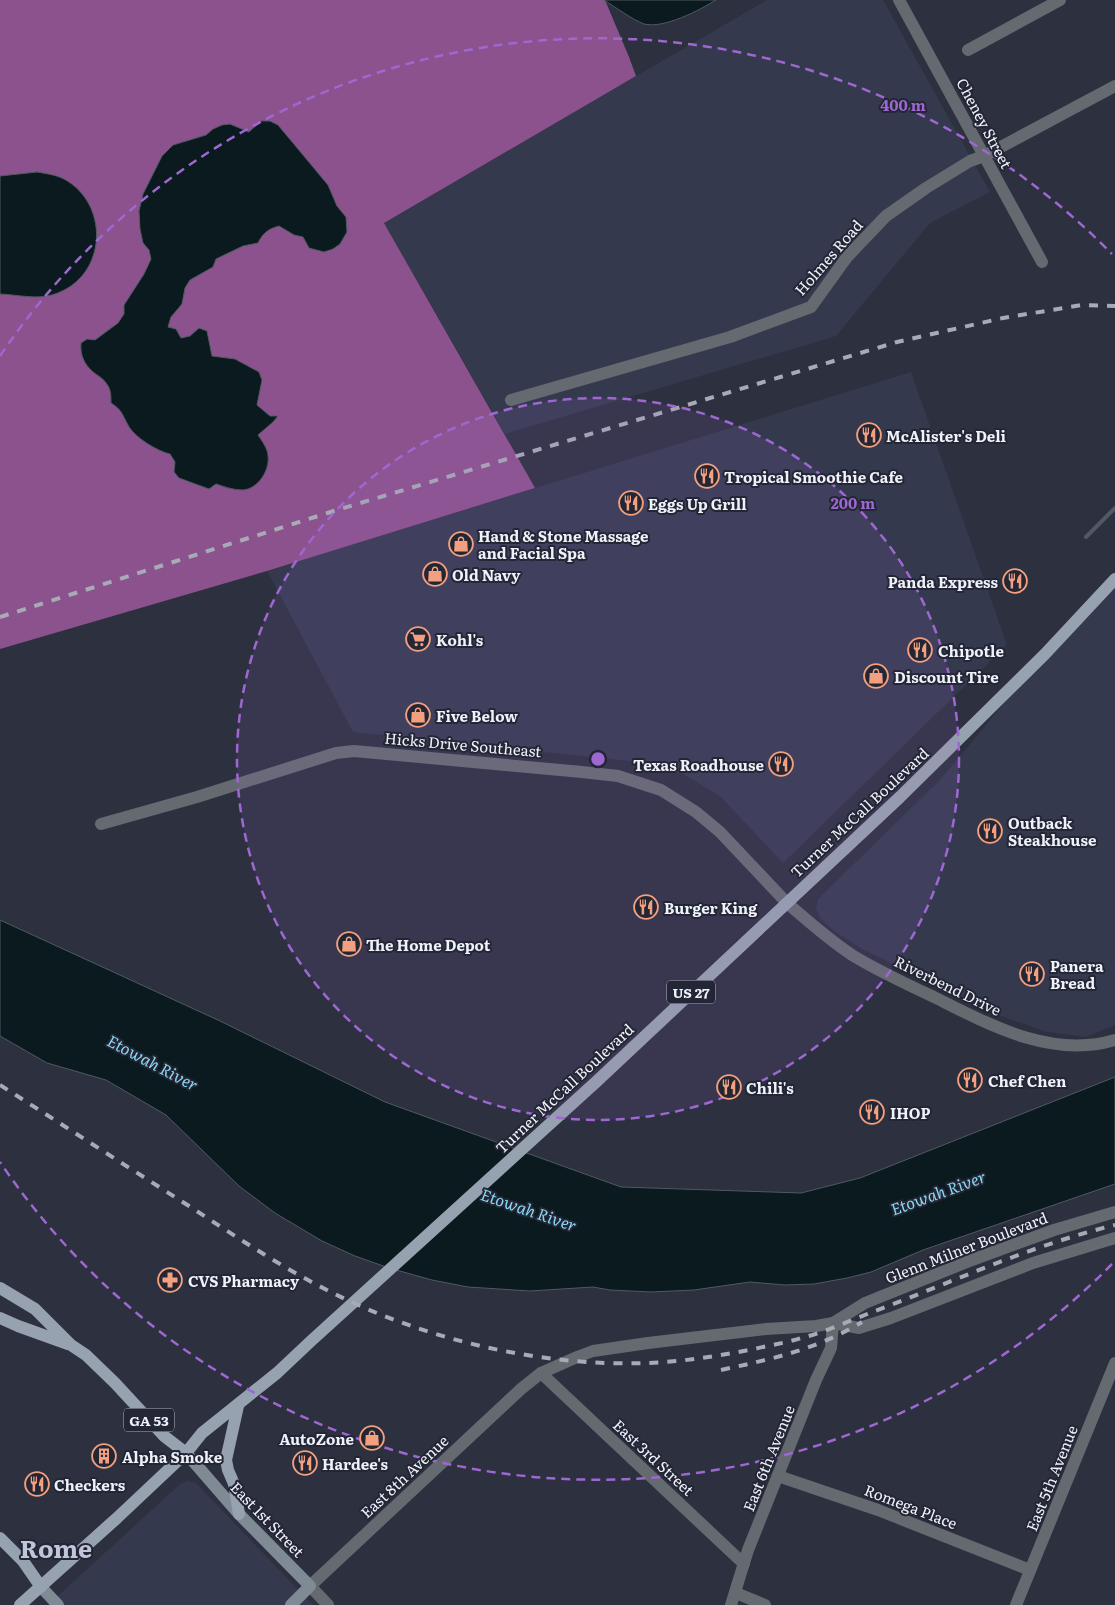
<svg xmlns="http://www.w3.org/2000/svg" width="1115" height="1605" font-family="Literata,serif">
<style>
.built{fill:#34394e}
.forest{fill:#8b528d}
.water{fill:#0b1a1f;stroke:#4f5a61}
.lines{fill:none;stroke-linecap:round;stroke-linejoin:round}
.stream{stroke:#4f5a61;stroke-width:4}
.minor{stroke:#646a70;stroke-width:12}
.tertiary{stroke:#646a70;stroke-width:12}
.secondary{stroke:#808a94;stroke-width:12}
.primary{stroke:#96a2af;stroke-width:12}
.rail{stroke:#a8abb6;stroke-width:4;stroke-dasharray:9 9;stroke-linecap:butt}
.ring{fill:none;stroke:#9e67d1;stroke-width:2.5;stroke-dasharray:9 6}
.labels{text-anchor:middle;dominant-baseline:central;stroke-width:4;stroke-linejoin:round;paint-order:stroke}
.shield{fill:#232634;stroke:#b2b4bf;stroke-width:1}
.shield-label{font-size:14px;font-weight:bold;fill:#eff1fb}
.street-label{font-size:15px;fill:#eff1fb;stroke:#232634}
.poi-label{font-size:15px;font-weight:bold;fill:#eff1fb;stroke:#232634;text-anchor:start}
.water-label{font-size:16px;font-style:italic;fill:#8bd8f4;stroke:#232634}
.town-label{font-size:25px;font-weight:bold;fill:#c0c5d9;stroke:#232634}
.centre{fill:#9e67d1;stroke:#232634;stroke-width:2.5}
.ring-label{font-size:15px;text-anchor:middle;font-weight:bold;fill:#9e67d1;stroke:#232634;stroke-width:4;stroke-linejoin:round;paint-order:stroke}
</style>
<rect width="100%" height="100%" fill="#2c303f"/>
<g class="built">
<path d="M767,0H883L990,192L930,223L836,336L505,434L384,223Z"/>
<path d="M911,372L1007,645L783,863L720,796L683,774L650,763L353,732L267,571Z"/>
<path d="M1115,580V1025L1085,1037L1047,1032L1001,1016L862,949L834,931L820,918L816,908L818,899L940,780L1045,654Z"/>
<path d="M187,1481L196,1483L313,1605H48L179,1485Z"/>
</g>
<path class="forest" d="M0,0H605L629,57L636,76L384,223L535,488L267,571L0,649Z"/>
<g class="water">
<path d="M604,0H716C700,10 664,29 644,24C633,20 615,7 604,0Z"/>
<path d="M261,121H270L278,125L328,185L337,206L346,217L347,232L340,244L333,249L324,252L309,248L303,237L294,235L279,226C268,229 263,233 258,243L243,246L216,259L213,267L190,280L185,288L182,304L171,317L168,327L176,329L181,338L190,336L199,328L207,331L212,356L235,359L259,372L262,380L257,405L270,416H278L273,422L258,435C262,441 268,449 268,456C270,470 258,489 243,490C233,490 225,487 216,484L209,489L179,478L174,472L175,462L170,454C157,451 134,437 128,425C122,414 122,410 111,403C111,395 111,389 106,383C103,378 98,376 93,372C84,364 80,355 81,343L87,339L95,340L118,323L124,314V305L144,274L151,259L149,250L143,243L140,229L139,211L143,194L162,156L173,145L206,135L213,129L222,125L230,124L249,132Z"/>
<path d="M37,172C48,174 59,175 69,182C109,209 105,273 60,292C41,301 21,295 0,294V176Z"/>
<path d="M0,920L220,1021L385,1102L621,1187L801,1193L860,1178L1115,1077V1184L923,1250L871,1272L847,1278L814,1284L785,1285L750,1282L694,1290L651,1292L610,1290L593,1287L530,1291L468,1287L432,1280L389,1268L355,1256L322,1241L275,1213L239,1186L166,1115L106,1080L47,1063L0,1036Z"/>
</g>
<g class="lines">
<path class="stream" d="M1086,537L1115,508"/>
<g class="minor">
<path d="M899,0L1042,262"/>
<path d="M968,50L1060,0"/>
<path d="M511,400L730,337L811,307L847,257L886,216L926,188L970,161L984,156L1115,86"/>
<path d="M101,824L197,797L336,753L354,751L582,772L618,776L661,790L696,812L720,832L787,903"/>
<path d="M541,1373L744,1564"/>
<path d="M778,1476L878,1510L1030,1570"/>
<path d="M1016,1605L1115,1363"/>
</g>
<g class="tertiary">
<path d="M787,903C808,921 829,940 852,955C878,971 906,984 934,997C990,1025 1051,1059 1115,1040"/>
<path d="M833,1323L865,1303L972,1260L1054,1230L1115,1212"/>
<path d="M736,1593L765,1605"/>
<path d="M328,1605L310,1586L521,1389L541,1373L577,1357L593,1351L648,1343L766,1329L816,1326L833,1323L859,1328L891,1318L1033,1263L1115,1238"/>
<path d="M731,1605L748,1550L816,1380L831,1348L833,1323"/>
</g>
<g class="secondary">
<path d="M186,1453L239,1514L310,1586L291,1605"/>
<path d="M41,1587L58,1605"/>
</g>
<g class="primary">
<path d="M0,1288L35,1309L71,1345L86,1355L115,1383L164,1436L186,1453"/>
<path d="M0,1318L18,1326L68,1344"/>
<path d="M238,1406L226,1460L228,1470L234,1484L239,1514"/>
<path d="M0,1538L23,1561L41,1587"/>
<path d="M20,1605L117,1518L186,1453L202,1433L277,1373L311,1341L596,1082L900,797L1045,654L1115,579"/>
</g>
<g class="rail">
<path d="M0,617L337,510L897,342L1003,318L1082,305L1115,306"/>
<path d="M0,1085C63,1125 126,1166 189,1206C235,1236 281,1267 329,1291C422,1339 541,1367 646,1363C682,1362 718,1356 754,1349C770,1345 786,1343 801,1338C826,1332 851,1320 875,1311C955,1281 1032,1245 1115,1225"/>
<path d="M721,1370C772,1359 818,1349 862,1322"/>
</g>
</g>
<circle cx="598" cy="759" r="361" fill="#9e67d1" fill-opacity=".12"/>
<g class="ring">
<circle cx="598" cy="759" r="361"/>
<path d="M1112 1264A721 721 0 0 1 0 1162M0 356A721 721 0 0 1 1112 254"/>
</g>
<defs>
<g id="restaurant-ring" transform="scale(1.25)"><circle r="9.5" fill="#232634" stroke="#f2a07f" stroke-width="1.5"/><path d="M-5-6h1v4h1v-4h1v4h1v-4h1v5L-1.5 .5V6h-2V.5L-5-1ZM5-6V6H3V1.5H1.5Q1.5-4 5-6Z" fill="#f2a07f"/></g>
<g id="shop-ring" transform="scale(1.25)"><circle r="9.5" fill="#232634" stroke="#f2a07f" stroke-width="1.5"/><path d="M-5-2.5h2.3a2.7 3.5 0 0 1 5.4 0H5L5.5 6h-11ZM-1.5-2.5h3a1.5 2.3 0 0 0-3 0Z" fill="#f2a07f"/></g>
<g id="supermarket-ring" transform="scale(1.25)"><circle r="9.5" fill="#232634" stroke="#f2a07f" stroke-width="1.5"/><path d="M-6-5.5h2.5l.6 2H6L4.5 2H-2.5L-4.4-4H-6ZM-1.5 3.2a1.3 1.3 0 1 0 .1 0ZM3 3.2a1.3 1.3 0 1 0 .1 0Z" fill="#f2a07f"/></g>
<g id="pharmacy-ring" transform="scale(1.25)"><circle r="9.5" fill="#232634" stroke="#f2a07f" stroke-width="1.5"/><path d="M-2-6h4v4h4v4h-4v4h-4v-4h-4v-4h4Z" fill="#f2a07f"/></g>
<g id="building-ring" transform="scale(1.25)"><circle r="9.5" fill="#232634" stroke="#f2a07f" stroke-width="1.5"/><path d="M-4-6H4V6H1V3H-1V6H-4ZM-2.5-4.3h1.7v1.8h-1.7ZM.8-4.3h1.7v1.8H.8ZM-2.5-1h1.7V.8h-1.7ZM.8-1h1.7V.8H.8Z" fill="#f2a07f"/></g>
</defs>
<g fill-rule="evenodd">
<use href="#restaurant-ring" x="869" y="435"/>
<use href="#restaurant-ring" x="707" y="476"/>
<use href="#restaurant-ring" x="631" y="503"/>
<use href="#shop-ring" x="461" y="544"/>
<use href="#shop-ring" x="435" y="574"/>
<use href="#restaurant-ring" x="1015" y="581"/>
<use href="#supermarket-ring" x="418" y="639"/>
<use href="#restaurant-ring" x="920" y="650"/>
<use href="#shop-ring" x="876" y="676"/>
<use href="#shop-ring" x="418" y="715"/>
<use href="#restaurant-ring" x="781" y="764"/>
<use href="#restaurant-ring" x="990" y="831"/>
<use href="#restaurant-ring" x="646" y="907"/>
<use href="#shop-ring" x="349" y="944"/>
<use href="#restaurant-ring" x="1032" y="974"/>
<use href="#restaurant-ring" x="970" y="1080"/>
<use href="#restaurant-ring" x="729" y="1087"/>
<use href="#restaurant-ring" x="872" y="1112"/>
<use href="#pharmacy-ring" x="170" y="1280"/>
<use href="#shop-ring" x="372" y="1438"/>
<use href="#building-ring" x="104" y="1456"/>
<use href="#restaurant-ring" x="305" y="1463"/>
<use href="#restaurant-ring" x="37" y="1484"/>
</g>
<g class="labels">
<g class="shield">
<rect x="667" y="980.5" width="48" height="23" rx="4"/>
<rect x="124" y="1408.5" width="50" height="23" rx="4"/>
</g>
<g class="shield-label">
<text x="691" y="992">US 27</text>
<text x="149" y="1420">GA 53</text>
</g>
<g class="street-label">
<text transform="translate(985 123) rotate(62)">Cheney Street</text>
<text transform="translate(828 257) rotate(-49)">Holmes Road</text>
<text transform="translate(463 744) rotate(5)">Hicks Drive Southeast</text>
<text transform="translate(859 812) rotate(-43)">Turner McCall Boulevard</text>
<text transform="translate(948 985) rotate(26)">Riverbend Drive</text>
<text transform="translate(564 1088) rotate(-43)">Turner McCall Boulevard</text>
<text transform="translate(966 1247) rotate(-21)">Glenn Milner Boulevard</text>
<text transform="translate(654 1457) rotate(43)">East 3rd Street</text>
<text transform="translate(768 1458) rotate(-68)">East 6th Avenue</text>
<text transform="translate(404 1476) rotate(-43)">East 8th Avenue</text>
<text transform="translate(1051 1478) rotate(-68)">East 5th Avenue</text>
<text transform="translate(911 1506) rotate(21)">Romega Place</text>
<text transform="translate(268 1519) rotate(46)">East 1st Street</text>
</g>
<g class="poi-label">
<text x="886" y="435">McAlister's Deli</text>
<text x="724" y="476">Tropical Smoothie Cafe</text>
<text x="648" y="503">Eggs Up Grill</text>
<text x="478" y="535">Hand &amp; Stone Massage<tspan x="478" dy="17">and Facial Spa</tspan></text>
<text x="452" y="574">Old Navy</text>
<text x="998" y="581" text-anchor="end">Panda Express</text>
<text x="436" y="639">Kohl's</text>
<text x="938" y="650">Chipotle</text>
<text x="894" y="676">Discount Tire</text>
<text x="436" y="715">Five Below</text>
<text x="764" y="764" text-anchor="end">Texas Roadhouse</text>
<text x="1008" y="822">Outback<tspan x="1008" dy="17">Steakhouse</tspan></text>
<text x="664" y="907">Burger King</text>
<text x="366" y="944">The Home Depot</text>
<text x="1050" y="965">Panera<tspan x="1050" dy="17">Bread</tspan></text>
<text x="988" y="1080">Chef Chen</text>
<text x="746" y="1087">Chili's</text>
<text x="890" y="1112">IHOP</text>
<text x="188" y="1280">CVS Pharmacy</text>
<text x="354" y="1438" text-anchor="end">AutoZone</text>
<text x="122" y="1456">Alpha Smoke</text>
<text x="322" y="1463">Hardee's</text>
<text x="54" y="1484">Checkers</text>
</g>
<g class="water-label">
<text transform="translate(153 1062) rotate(28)">Etowah River</text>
<text transform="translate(938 1192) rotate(-20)">Etowah River</text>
<text transform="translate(529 1209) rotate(19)">Etowah River</text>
</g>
<g class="town-label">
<text x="56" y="1547">Rome</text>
</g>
</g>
<circle cx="598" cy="759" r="8" class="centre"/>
<g class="ring-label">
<text x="903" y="111">400 m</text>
<text x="853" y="509">200 m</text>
</g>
</svg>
